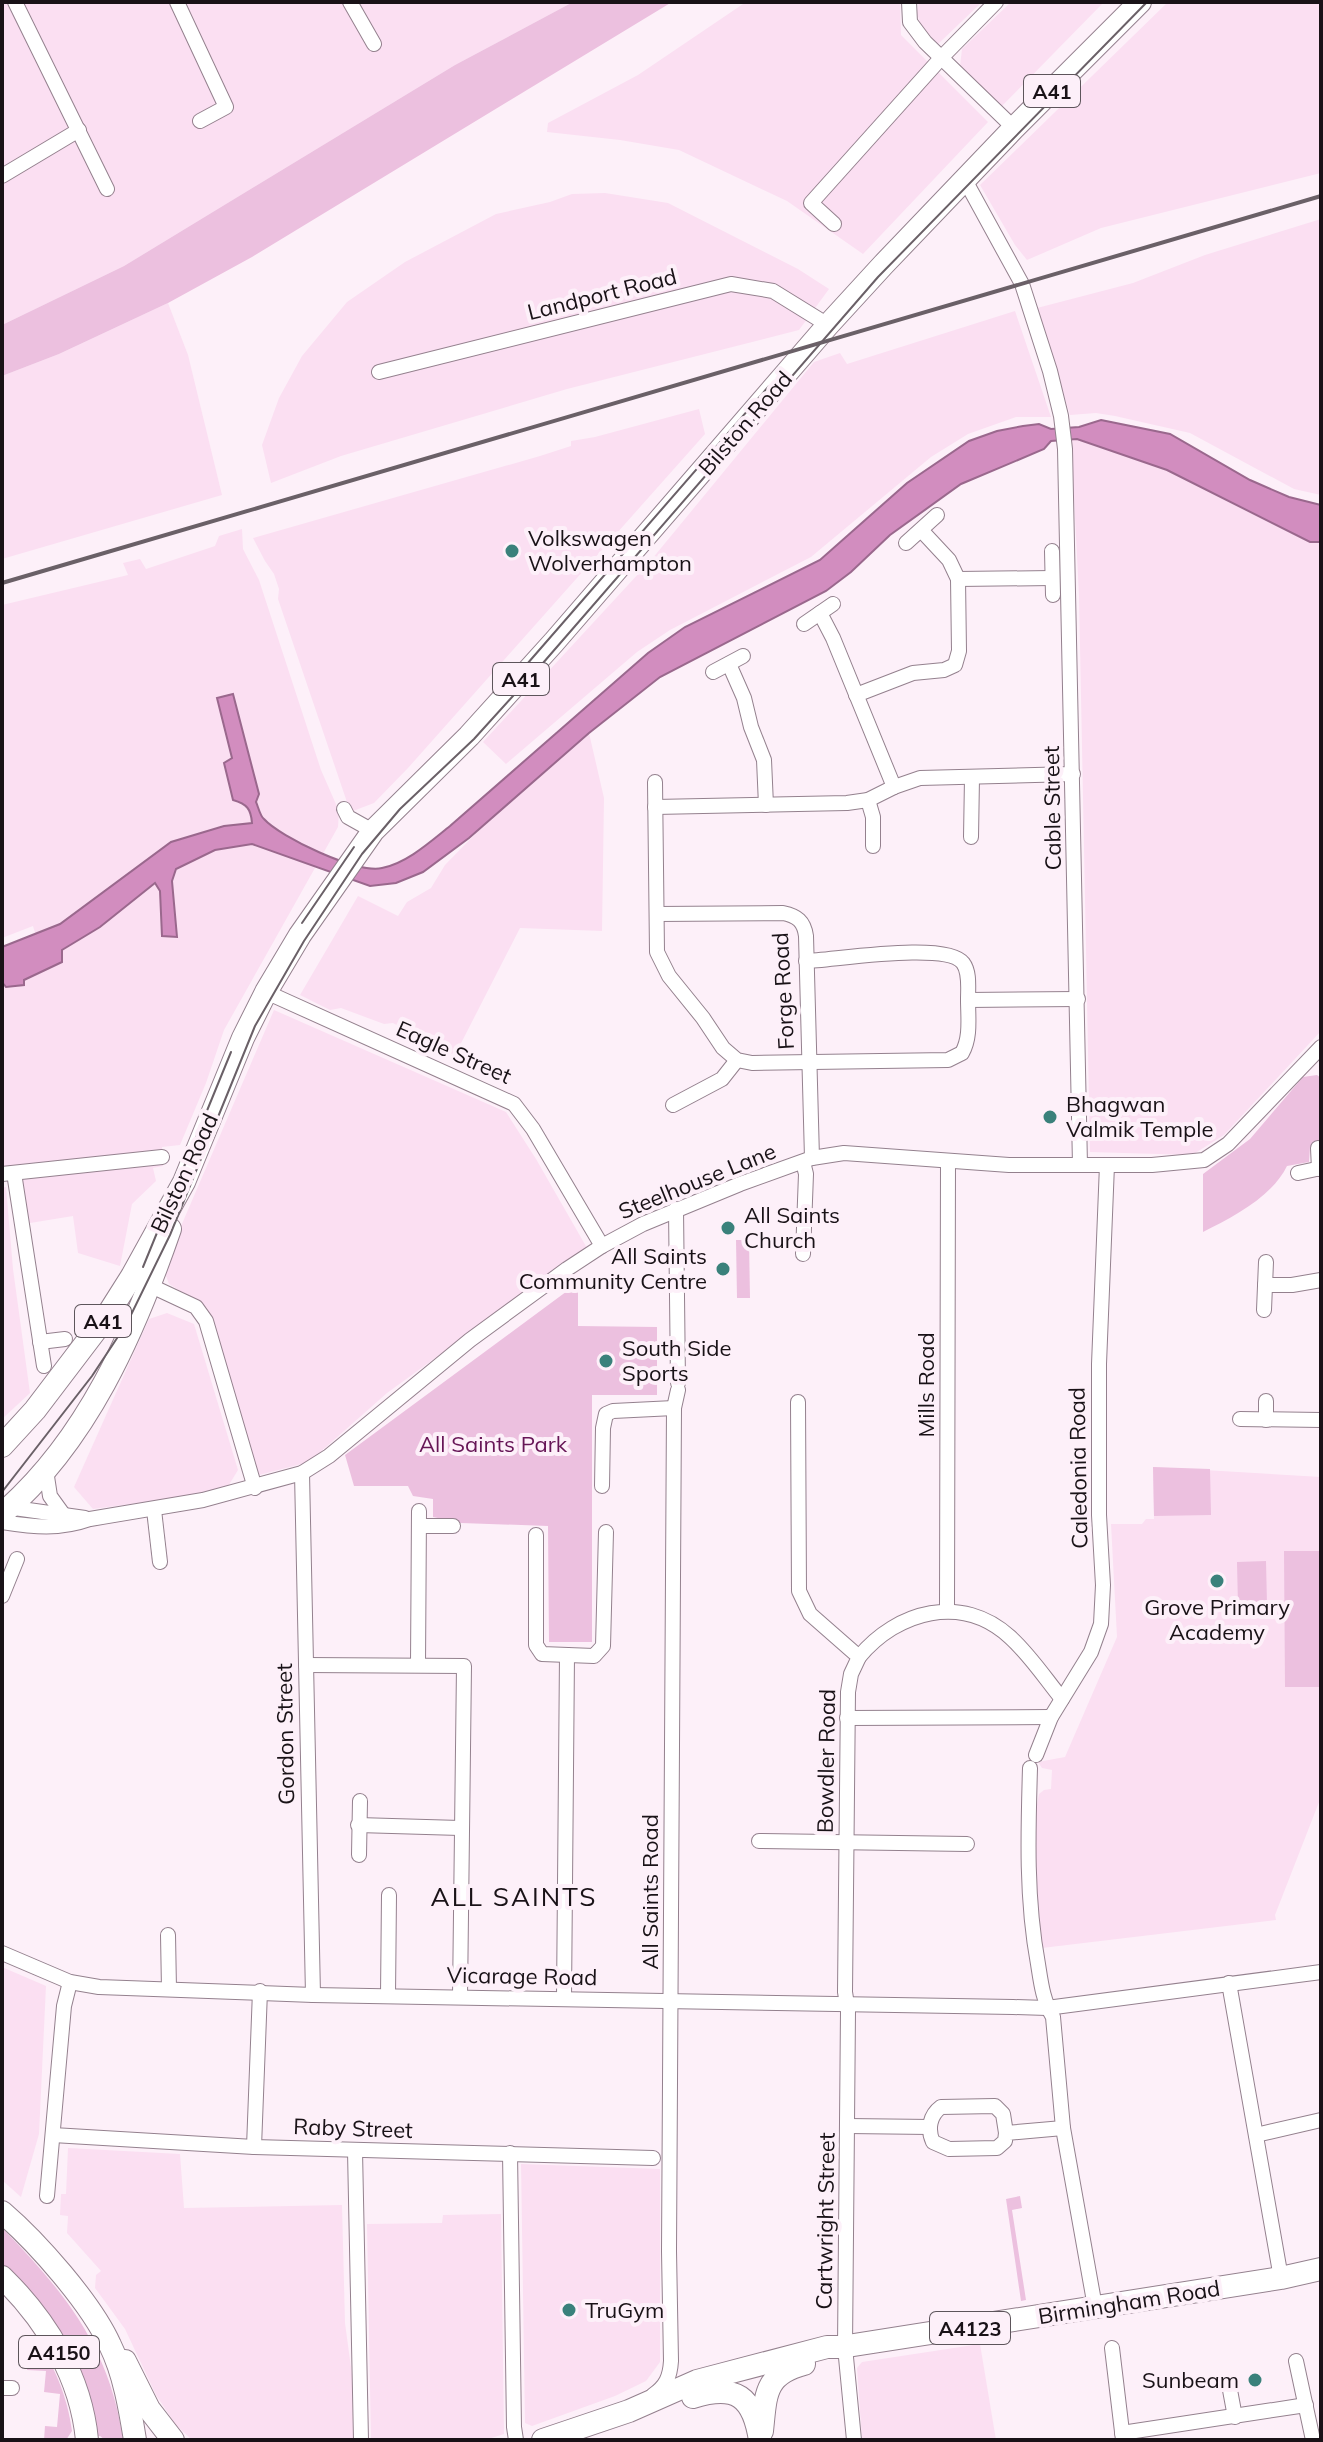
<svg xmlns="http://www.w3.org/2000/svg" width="1323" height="2442" font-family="Mulish,sans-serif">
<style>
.built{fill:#fbdff2}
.green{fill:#ecc0df}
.water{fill:#d28dbf;stroke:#9a688d;stroke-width:2}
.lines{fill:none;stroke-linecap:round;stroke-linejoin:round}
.minor-casing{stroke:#94818e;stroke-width:16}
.highway-casing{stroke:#94818e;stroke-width:24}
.minor{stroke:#fff;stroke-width:14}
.highway{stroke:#fff;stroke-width:22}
.tram{stroke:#6a6067;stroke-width:2}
.rail{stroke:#6a6067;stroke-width:4}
.poi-dot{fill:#3a817b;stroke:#fdf0f9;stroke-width:3}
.labels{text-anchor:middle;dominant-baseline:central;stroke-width:8;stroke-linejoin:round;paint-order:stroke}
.shield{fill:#fdf0f9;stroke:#5d555b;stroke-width:2}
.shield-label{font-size:20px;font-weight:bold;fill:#191217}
.street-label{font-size:22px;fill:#191217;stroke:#fdf0f9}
.poi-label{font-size:22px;fill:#191217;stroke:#fdf0f9;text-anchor:start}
.park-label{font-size:22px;fill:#661556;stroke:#fdf0f9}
.quarter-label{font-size:26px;letter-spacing:2px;fill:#191217;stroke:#fdf0f9}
</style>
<rect width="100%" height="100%" fill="#fdf0f9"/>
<g class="built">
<path d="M2,2H573L455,65L124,266L2,325Z"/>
<path d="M746,2H900L901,35L988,122L863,254L787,201L679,150L620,140L547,132L548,123L638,75Z"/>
<path d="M919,2H982L938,44L921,26L917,13Z"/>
<path d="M1011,2H1104L1000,108L960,66L962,49Z"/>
<path d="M1168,2H1321V173L1101,228L1027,260L1015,245L980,185Z"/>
<path d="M605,193L668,203L798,269L829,289L799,330L567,389L341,456L271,483L262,445L279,398L302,356L347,302L405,262L496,214L550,202L572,194Z"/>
<path d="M1321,219V495L1294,489L1190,433L1115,416L1096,413L1070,415L1037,308L1133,283L1205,255Z"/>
<path d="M168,303L188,355L222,495L2,559V376L59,354Z"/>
<path d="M1015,311L1051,417H1016L968,434L931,457L811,557L670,630L637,652L506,764L483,742L652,559L814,362L840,353L847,364Z"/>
<path d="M699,409L705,434L408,768L374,803L353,811L349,808L278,599L279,589L274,574L265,561L253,538L540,456L571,446V441L595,437Z"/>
<path d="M1071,439H1077L1167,470L1310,542H1321V1031L1224,1135L1192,1155L1090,1152L1079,595Z"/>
<path d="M242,529L243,549L259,580L321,770L339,811L338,827L224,1030L206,1083L180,1145L162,1147L163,1166L153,1168L156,1181L132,1204L120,1266L78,1253L73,1216L24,1224L19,1166L2,1167V982L6,987L24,985V980L46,969L33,926L2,938V605L128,575L123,563L140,559L146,569L215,546L219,536Z"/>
<path d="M589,733L604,798L602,931L520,928L455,1055L441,1050L393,1023L384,1024L341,1008L330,1010L300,995L358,896L398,916L407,902L431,888L445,865L486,823Z"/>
<path d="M274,1010L506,1112L536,1159L587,1248L387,1393L309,1462L259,1475L214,1325L207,1308L169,1284L163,1268Z"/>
<path d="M6,1187L13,1269L30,1393L2,1419V1188Z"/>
<path d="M167,1313L194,1324L238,1470L227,1488L197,1495L93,1509L74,1487L149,1319Z"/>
<path d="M1153,1467L1321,1477V1797L1275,1915L1276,1920L1042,1948L1036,1882V1809L1039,1794L1044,1790L1051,1789L1052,1770L1042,1768L1038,1762L1065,1757L1117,1637L1111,1524H1142L1146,1519H1154Z"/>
<path d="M2,1967L46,1986L39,2134L21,2197L2,2180Z"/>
<path d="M68,2148L180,2154L184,2208L342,2205L345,2323L352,2375L353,2440H192L176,2425L156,2395L125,2329L95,2288L96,2275L101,2271L67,2233L68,2216L60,2215L61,2194H66Z"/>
<path d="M521,2164L660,2169V2362L646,2381L615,2396L532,2426L525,2423Z"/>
<path d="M501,2214L504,2434L485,2440H371L367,2224L442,2223L443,2215Z"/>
<path d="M980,2344L996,2440H862L857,2368L862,2362Z"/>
</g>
<g class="green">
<path d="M573,2H672L252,257L168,303L59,354L2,376V325L124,266L455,65Z"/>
<path d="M1317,1075L1321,1078V1145L1310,1147L1309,1162L1287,1166C1272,1197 1233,1217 1203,1232V1174L1250,1139L1303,1077Z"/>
<path d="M736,1240H749L750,1298H737Z"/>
<path d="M578,1283V1326L657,1327V1395H592V1642H549L548,1526L461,1523L433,1517V1499L413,1496L408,1486H354L345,1455Z"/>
<path d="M1153,1467L1210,1469L1211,1515L1154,1516Z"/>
<path d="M1284,1551H1321V1687H1285Z"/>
<path d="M1266,1561L1267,1605L1238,1606L1237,1562Z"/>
<path d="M1020,2196L1022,2208L1012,2210L1026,2300L1021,2301L1006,2199Z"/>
<path d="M2,2228C65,2292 110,2348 123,2440H105L100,2436L94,2437L2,2267Z"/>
<path d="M32,2335C53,2360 68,2398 72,2431L66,2440H44L45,2426L57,2427L60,2394L44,2392L46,2371L27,2370Z"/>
</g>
<path class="water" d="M1101,420L1170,434L1250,480L1289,497L1321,505V542H1310L1167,470L1077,439L1051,441L1044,449L961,484L890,535L851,572L826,591L660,677L589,733L469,838L423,872L396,883L370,886L252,844L215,850L176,869L172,881L177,937L162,936L160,891L155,883L100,927L62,950V962L24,980V985L6,987L2,982V947L60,924L171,842L224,826L252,823C251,809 247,804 233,800L224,763L232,758L217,698L233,694L259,794L256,802C258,806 260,816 264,819C280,837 357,874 382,868C407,863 430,842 450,826L648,653L685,627L820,560L907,483L969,441L997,431L1023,426L1039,424L1051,429L1079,427Z"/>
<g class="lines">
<g class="minor-casing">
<g id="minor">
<path d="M15,2L107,189"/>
<path d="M177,2L226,107L200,121"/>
<path d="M350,2L374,44"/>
<path d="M909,2L910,22L925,42L1014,128"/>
<path d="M2,176L79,130"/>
<path d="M965,180L1022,284L1050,371L1061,416L1065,449L1080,1165"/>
<path d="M834,224L811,203L942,57L996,2"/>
<path d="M379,372L731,284L773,291L828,325"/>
<path d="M921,530L949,560L958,579L1052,578"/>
<path d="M906,543L937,515"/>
<path d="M1052,551L1053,595"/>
<path d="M820,613L833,638L894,787"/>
<path d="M804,624L833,604"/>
<path d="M729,664L744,698L751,727L764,760L766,805"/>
<path d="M713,672L743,656"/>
<path d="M856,695L913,673L944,670L955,665L959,651L958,579"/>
<path d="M655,782L657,952L669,976L703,1018L723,1048L737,1060L752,1063L948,1060L962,1053C971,1037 968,1018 968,999C968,988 970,972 963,963C947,941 835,960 806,961"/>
<path d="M868,800L873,817V846"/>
<path d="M655,807L847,803L868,800L894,787L920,778L1073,774"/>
<path d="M344,809L348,817L373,831"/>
<path d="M971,837L972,778"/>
<path d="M657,914L783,913C797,916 804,921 806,936L812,1158"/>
<path d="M266,992L514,1104L533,1129L602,1246"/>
<path d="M968,1000L1078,999"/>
<path d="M673,1105L722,1079L737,1060"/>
<path d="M1318,1148L1319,1169"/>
<path d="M803,1162L806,1174L803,1254"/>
<path d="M14,1173L44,1366"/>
<path d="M1298,1173L1321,1168"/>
<path d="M2,1174L162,1157"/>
<path d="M676,1209L678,1383"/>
<path d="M149,1285L196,1307L206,1321L255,1488"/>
<path d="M1265,1285H1292L1321,1280"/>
<path d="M1264,1310L1266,1262"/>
<path d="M40,1342L65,1339"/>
<path d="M798,1402L799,1591L810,1614L859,1657L851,1674L848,1692L845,1992L848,2011L845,2347L854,2440"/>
<path d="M1240,1419L1321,1420"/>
<path d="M1266,1420V1401"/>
<path d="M46,1470L50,1496L63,1514"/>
<path d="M302,1473L313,1995"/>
<path d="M602,1486L603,1428L606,1414L613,1411L674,1408"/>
<path d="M7,1507L85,1518"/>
<path d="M154,1510L160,1562"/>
<path d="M2,1522C34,1527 59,1530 90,1519L203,1500L302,1473L329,1456L470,1340L567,1269L602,1246L643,1224L740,1184L812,1158L844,1153L1009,1165H1152L1204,1160L1228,1144L1321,1047"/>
<path d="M419,1526H453"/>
<path d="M536,1535V1645L542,1654L594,1656L603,1646L606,1532"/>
<path d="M2,1596L17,1559"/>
<path d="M947,1610L948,1161"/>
<path d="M859,1657C897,1611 962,1593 1010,1637C1030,1655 1045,1678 1062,1699"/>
<path d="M306,1665L464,1666L460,1997"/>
<path d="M418,1665L419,1511"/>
<path d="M847,1718L1051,1717"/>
<path d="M1036,1755L1051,1717L1091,1652L1101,1624L1103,1585L1099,1515V1364L1107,1165"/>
<path d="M1030,1768C1028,1834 1026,1899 1038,1964C1041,1983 1043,2001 1053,2017L1063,2128L1095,2307"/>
<path d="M358,1825L460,1828"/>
<path d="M759,1841L967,1844"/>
<path d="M359,1855L360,1801"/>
<path d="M168,1935L169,1989"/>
<path d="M2,1953L70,1982L99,1987L313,1995L1013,2007L1047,2008L1321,1972"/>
<path d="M1229,1983L1281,2278"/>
<path d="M388,1995L389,1895"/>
<path d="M564,1999L567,1655"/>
<path d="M848,2126L930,2127"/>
<path d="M1006,2133L1003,2114L995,2106L941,2107C930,2115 927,2129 933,2142L949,2149L997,2148L1005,2141L1006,2133L1063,2128"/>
<path d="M53,2135L254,2147L653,2158"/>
<path d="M1256,2135L1321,2120"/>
<path d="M254,2147L260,1991"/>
<path d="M355,2151L361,2440"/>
<path d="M510,2153L514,2427L516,2440"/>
<path d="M47,2196L64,2006L70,1982"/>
<path d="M1112,2348L1123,2440"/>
<path d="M1296,2361L1313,2440"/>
<path d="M2,2388H12"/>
<path d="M1230,2390L1235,2417"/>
<path d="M653,2395C666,2386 670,2377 671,2361L669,2251L674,1408L678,1390"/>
<path d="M1122,2433L1306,2405"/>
</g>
</g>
<g class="highway-casing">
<g id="highway">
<path d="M2,1446L35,1410L108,1314L132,1276L184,1182L243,1038L266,992L300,935L373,831L469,736L554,642L828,325L883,265L1014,128L1140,2"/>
<path d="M2,1514C87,1441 134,1333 170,1229"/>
<path d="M2,2212C37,2242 91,2303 110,2345C124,2373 130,2409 135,2440"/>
<path d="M2,2277C47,2321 81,2377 87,2440"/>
<path d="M125,2361L149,2409L173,2440"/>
<path d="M693,2397C736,2384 753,2396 760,2440"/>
<path d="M762,2431C766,2394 764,2375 804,2364"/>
<path d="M543,2440L629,2411L697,2381L827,2347H841L1281,2278L1321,2269"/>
</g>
</g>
<use href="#minor" class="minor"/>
<use href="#highway" class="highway"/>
<g class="tram">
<path d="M514,679L769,386"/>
<path d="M302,923L354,847"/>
<path d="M143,1267L231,1052"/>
<path d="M2,1492L92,1376L127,1323L170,1235L255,1026L304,941L362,854L400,809L474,739L543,663L878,277L1147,2"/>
</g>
<path class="rail" d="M2,583L1321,196"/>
</g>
<g class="poi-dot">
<circle cx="512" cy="551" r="8"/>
<circle cx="1050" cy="1117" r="8"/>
<circle cx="728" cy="1228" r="8"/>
<circle cx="723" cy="1269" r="8"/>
<circle cx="606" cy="1361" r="8"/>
<circle cx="1217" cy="1581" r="8"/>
<circle cx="569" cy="2310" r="8"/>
<circle cx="1255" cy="2380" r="8"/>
</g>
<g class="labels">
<g class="shield">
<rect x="1024" y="75" width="56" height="32" rx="6"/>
<rect x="493" y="663" width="56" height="32" rx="6"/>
<rect x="75" y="1305" width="56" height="32" rx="6"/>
<rect x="930" y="2312" width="80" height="32" rx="6"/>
<rect x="19" y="2336" width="80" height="32" rx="6"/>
</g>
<g class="shield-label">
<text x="1052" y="91">A41</text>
<text x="521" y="679">A41</text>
<text x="103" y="1321">A41</text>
<text x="970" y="2328">A4123</text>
<text x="59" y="2352">A4150</text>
</g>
<g class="street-label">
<text transform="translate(602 294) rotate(-14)">Landport Road</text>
<text transform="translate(745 423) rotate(-49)">Bilston Road</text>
<text transform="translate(1052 808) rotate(-91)">Cable Street</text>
<text transform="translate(783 991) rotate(-93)">Forge Road</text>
<text transform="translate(454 1052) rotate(24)">Eagle Street</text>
<text transform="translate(184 1173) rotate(-65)">Bilston Road</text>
<text transform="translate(697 1181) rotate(-22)">Steelhouse Lane</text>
<text transform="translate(926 1385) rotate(-90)">Mills Road</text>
<text transform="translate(1078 1468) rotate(-91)">Caledonia Road</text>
<text transform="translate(285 1734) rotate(-91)">Gordon Street</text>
<text transform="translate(826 1761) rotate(-89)">Bowdler Road</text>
<text transform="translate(650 1892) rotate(-90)">All Saints Road</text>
<text transform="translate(522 1976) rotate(1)">Vicarage Road</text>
<text transform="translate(353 2128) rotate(2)">Raby Street</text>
<text transform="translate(825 2221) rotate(-89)">Cartwright Street</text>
<text transform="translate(1129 2302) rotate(-9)">Birmingham Road</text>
</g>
<g class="poi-label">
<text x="528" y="538">Volkswagen<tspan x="528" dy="25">Wolverhampton</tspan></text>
<text x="1066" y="1104">Bhagwan<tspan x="1066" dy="25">Valmik Temple</tspan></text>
<text x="744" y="1215">All Saints<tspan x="744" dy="25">Church</tspan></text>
<text x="707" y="1256" text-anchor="end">All Saints<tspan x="707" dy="25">Community Centre</tspan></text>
<text x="622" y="1348">South Side<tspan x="622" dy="25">Sports</tspan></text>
<text x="1217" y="1607" text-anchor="middle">Grove Primary<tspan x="1217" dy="25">Academy</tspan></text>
<text x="585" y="2310">TruGym</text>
<text x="1239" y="2380" text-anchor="end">Sunbeam</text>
</g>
<g class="park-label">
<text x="493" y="1444">All Saints Park</text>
</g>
<g class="quarter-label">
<text x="514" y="1896">ALL SAINTS</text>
</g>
</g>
<rect width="1323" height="2442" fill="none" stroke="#191217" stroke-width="8"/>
</svg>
